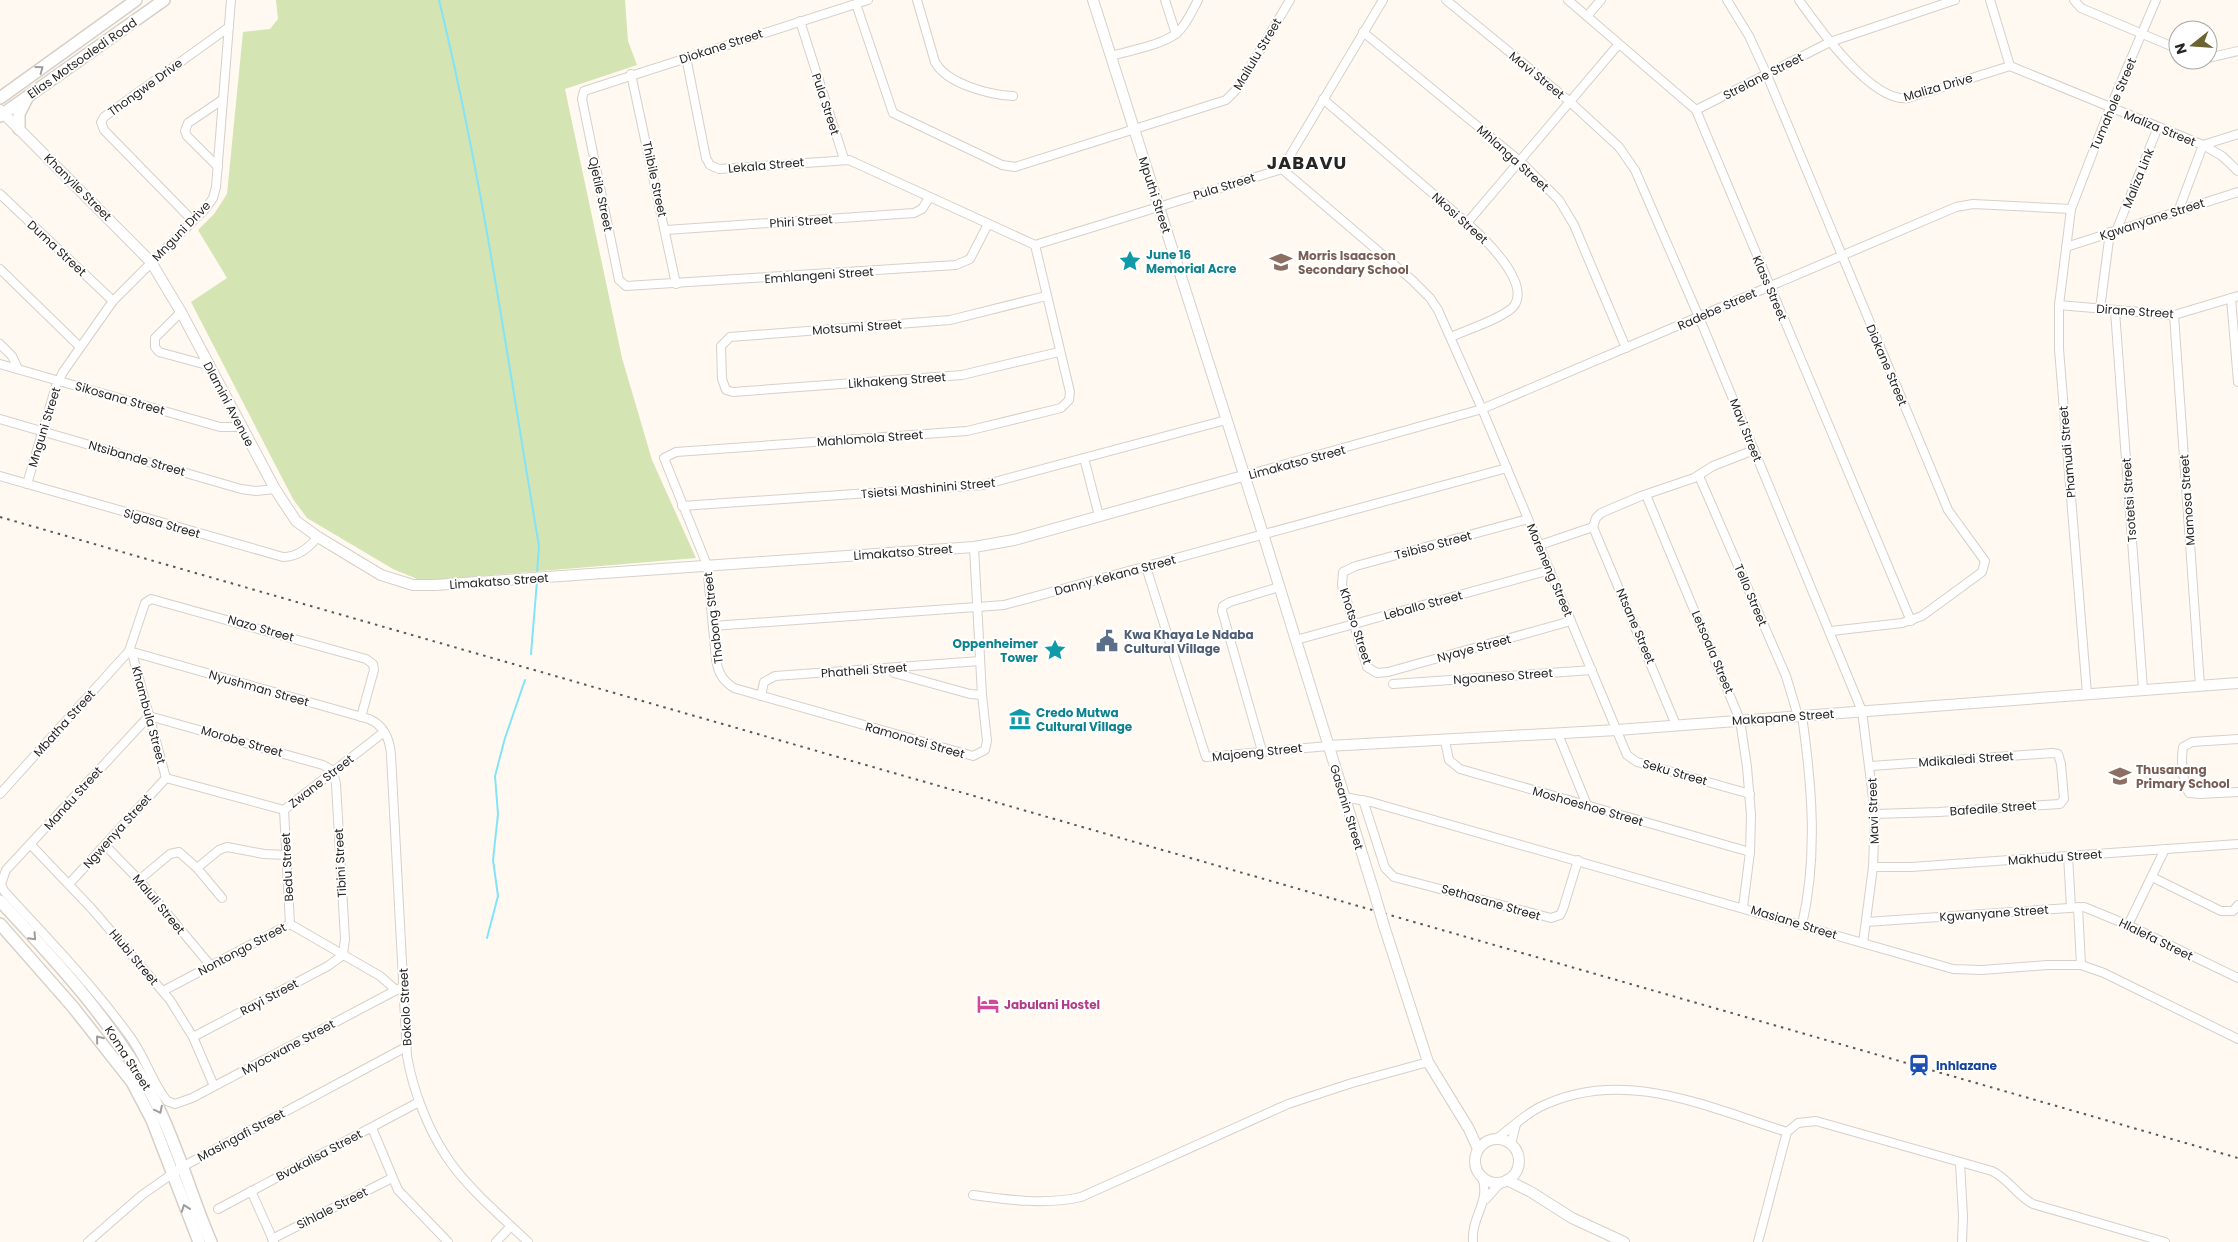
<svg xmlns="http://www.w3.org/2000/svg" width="2238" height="1242" font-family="Poppins,sans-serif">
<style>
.green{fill:#d4e4b3}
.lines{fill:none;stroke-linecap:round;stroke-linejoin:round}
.stream{stroke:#82e4f8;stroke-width:2}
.minor-casing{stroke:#d6d0c9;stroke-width:10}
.tertiary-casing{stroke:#d6d0c9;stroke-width:12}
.secondary-casing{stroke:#d6d0c9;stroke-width:14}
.minor{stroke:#fff;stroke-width:8}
.tertiary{stroke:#fff;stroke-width:10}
.secondary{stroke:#fff;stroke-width:11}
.rail{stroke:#5c5955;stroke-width:2;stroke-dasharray:2.5 5;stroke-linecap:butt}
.tertiary-bridge-casing{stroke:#d6d0c9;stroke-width:12;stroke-linecap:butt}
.tertiary-bridge{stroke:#fff;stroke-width:10}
.oneway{stroke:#9e9d9c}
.labels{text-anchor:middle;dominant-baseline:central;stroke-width:4;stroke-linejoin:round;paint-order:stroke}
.street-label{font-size:12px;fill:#282623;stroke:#fff}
.culture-label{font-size:12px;font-weight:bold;fill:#0d838f;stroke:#fff;text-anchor:start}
.education-label{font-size:12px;font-weight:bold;fill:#785e54;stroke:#fff;text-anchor:start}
.service-label{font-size:12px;font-weight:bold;fill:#4e5e75;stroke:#fff;text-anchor:start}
.hotel-label{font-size:12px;font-weight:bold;fill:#b23c85;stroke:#fff;text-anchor:start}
.transit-label{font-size:12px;font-weight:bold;fill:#164399;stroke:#fff;text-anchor:start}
.district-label{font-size:18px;font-weight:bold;letter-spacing:1px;fill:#282623;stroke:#fff}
</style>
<rect width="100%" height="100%" fill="#fff9f1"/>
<path class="green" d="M276,0H625L628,41L637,65L565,89L622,358L652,460L696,558L422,581L393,569L307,518L293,499L191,302L227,278L198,230L214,214L227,194L243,32L270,29L278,19Z"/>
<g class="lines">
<g class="stream">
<path d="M439,0C483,180 508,364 539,546L537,574"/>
<path d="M531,654L537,581"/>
<path d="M487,938L498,896L493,860L498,814L495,776L505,738L525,680"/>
</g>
<g class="minor-casing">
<g id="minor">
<path d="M868,0L584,91L582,99L619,280L626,286L956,265L970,259L988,224"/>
<path d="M917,0L935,62C947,84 990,95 1013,96"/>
<path d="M1165,0L1176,34"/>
<path d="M1446,0L1569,101L1619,147L1635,170L1699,317L1862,711L1875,814L1873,867L1863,943"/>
<path d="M1568,0L1696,110L1911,621"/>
<path d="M1727,0L1749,36L1767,75L1948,510L1985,561L1982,572L1922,616L1902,623L1831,631"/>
<path d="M1799,0C1818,27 1872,103 1908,98L2010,66L2203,145L2222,156L2238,171"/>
<path d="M1990,0L2010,66"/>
<path d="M2074,0L2081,8L2178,49"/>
<path d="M856,4L893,113L1002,165L1015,167L1226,100L1237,89L1290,0"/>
<path d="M1587,16L1601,0"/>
<path d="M800,21L844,159"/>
<path d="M1363,32L1520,161L1559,200L1574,225L1626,348"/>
<path d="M1111,56C1131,50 1160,46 1177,33C1187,24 1192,11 1198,0"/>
<path d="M686,57L706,158L710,165L719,169L849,160L1035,245L1282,169L1383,0"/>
<path d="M2208,58L2238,51"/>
<path d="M631,74L676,284"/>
<path d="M1323,99L1467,223C1483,237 1531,282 1514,306C1504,318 1466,330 1451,337"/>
<path d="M1696,110L1830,42L1955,0"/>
<path d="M2203,145L2238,134"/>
<path d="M218,167L187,136L185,131L188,123L222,100"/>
<path d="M1282,169L1412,280L1430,298L1438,310L1482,409L1627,755L1637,762L1750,794"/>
<path d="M0,194L113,301"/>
<path d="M2179,209L2203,145"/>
<path d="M192,220L104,130L101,122L104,117L229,27"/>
<path d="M1467,223L1618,45"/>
<path d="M2117,229L2158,127"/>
<path d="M666,230L914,213L922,209L929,198"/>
<path d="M2066,247L2238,192"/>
<path d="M0,269L80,347"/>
<path d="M1046,296L950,320L730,337L721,346L722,379L726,390L733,392L962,375L1059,352"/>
<path d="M2231,298L2238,382"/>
<path d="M2059,305L2174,315L2238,296"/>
<path d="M2100,309L2110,232"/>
<path d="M2115,311L2143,689"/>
<path d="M181,312L155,338V347L159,352L207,365"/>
<path d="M2174,315L2200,686"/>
<path d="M0,344L12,356L18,369"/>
<path d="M0,364L220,427H241"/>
<path d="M0,419L241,489L256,491L275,489"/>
<path d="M1084,458L1099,516"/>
<path d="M0,476L283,557C298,557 308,548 318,537"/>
<path d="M1243,476L1482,409L1956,207L1973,204L2071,209"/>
<path d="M1699,476L1786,676L1798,716"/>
<path d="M27,484L56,386L63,372L113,301L206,208L213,198L216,187L231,0"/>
<path d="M1646,495L1740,720L1747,767L1751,815L1750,852L1743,907"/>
<path d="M682,506L983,485L1226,420"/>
<path d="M1528,519L1356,566L1343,572L1342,585L1367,667L1377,673L1388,672L1571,621"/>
<path d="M1593,527L1676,725"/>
<path d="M1540,545L1593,527L1596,518L1601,513L1641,496L1694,478L1713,466L1754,450"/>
<path d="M974,547L982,695L987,741L985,750L973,756L734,688C723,681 718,673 716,659L707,565L664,458L676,452L967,431L1061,408L1069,400L1070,392L1035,245"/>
<path d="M1146,567L1206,757L1328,746"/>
<path d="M713,626L1004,605L1507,468"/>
<path d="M1296,640L1550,570"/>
<path d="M129,651L369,719C384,725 390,740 391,755L407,1056C413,1090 427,1127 446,1156C467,1188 501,1216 528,1242"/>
<path d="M132,653L166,778"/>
<path d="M893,668L894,673L970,694L982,695"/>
<path d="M1393,684L1592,670"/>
<path d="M2087,694L2059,349V305L2071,209L2110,108L2156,0"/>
<path d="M761,696L764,682L775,676L980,661"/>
<path d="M1558,734L1587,805"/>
<path d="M2238,739L2192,742L2183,747C2181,759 2182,781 2189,793L2200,794L2238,792"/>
<path d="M1445,741L1449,760L1460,769L1750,852"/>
<path d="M1262,751L1222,611L1223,606L1230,602L1279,587"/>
<path d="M1871,766L2052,753L2058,754L2061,764L2064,799L2060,804L1939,812L1875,814"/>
<path d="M166,778L284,810"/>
<path d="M0,794L129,651L145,603L151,599L366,659L373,664L374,670L361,717"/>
<path d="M1344,797L1371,802L1953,969L1982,970L2047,965H2081L2104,973L2238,1039"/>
<path d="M1363,800L1385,868L1394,877L1551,918L1560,915L1563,909L1578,860"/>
<path d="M284,810L384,732"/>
<path d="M284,810L290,924"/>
<path d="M31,845L92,909L170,1000L193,1037L214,1086"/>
<path d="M105,845L139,880L211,966"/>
<path d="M2068,856L2071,907"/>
<path d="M1873,867H1911L2238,844"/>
<path d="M197,868L219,850L227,847L264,854L287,855"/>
<path d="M2152,877L2221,911H2233L2238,905"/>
<path d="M139,880L170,854L179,852L197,868L222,898"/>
<path d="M69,884L166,778"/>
<path d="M2078,907L2081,965"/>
<path d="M1866,922L2084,907L2128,925L2238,978"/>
<path d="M290,924L380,976L396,990"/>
<path d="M1802,925C1818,855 1812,786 1802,716"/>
<path d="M2128,925L2165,849"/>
<path d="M163,991L290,924"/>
<path d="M193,1037L328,966L343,955L345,939L336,784L333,771L323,765L149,716L6,870L1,884L4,891C48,939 93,985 131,1038C145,1057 152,1082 167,1101L175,1104L192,1098L404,986"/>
<path d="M372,1128L398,1190L448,1242"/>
<path d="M1496,1139C1511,1128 1524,1115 1540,1107C1622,1066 1707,1107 1787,1132"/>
<path d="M1511,1144L1516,1124"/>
<path d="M1960,1163L1963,1216L1962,1242"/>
<path d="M251,1191L274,1242"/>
<path d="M973,1195C1008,1200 1046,1205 1081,1197L1288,1104L1352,1083L1428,1062"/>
<path d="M1486,1199L1501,1182"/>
<path d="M218,1209L419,1102"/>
<path d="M272,1239L392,1178"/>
<path d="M88,1242L142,1195L182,1167L406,1047"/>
<path d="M496,1242L511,1226"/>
<path d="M1473,1242C1471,1216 1491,1202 1482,1177"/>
<path d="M1758,1242L1787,1132L1798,1123L1816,1121L1992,1171C2009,1179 2017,1196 2033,1204L2165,1242"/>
</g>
</g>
<g class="tertiary-casing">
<g id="tertiary">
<path d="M1093,0L1263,534L1374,892"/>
<path d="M0,110L151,262L181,312L275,489L296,521L318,537L381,575L413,585H435L974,547L1014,540L1243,476"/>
<path d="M1328,746L1617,730L2238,683"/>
<path d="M1384,926L1428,1062L1469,1129L1478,1149"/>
<circle cx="1497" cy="1161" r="22"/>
<path d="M1507,1180L1531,1192L1572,1218L1624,1242"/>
</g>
</g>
<g class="secondary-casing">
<g id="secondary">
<path d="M0,98L136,0"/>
<path d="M0,116L164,0"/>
<path d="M19,129V114L27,98"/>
<path d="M0,901C57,962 117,1026 155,1101C178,1146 191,1196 211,1242"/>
<path d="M0,924L73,1007L132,1082L152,1120L199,1242"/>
</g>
</g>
<use href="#minor" class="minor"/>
<use href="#tertiary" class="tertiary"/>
<use href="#secondary" class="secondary"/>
<path class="rail" d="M0,517L2238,1158"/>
<g class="tertiary-bridge-casing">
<path id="tertiary-bridge" d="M1374,892L1384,926"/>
</g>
<use href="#tertiary-bridge" class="tertiary-bridge"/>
</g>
<defs><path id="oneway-chevron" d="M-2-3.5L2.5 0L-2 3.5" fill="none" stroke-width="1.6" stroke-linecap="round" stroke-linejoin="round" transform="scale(1.25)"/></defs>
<g class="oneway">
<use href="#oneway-chevron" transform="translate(40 69) rotate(-36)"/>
<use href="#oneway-chevron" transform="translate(33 937) rotate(47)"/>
<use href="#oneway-chevron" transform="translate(99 1039) rotate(-129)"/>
<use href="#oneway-chevron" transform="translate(159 1110) rotate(64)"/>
<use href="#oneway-chevron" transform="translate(185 1208) rotate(-110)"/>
</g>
<defs>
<g id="sight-bare" transform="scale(1.725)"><path d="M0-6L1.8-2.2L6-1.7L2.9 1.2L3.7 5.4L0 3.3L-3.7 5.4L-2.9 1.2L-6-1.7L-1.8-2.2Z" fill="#0f9aa8" stroke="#fff" stroke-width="2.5" paint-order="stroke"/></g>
<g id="school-bare" transform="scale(1.725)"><path d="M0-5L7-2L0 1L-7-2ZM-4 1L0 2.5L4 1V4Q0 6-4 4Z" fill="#8d6e63" stroke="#fff" stroke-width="2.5" paint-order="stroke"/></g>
<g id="civic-bare" transform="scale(1.725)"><path d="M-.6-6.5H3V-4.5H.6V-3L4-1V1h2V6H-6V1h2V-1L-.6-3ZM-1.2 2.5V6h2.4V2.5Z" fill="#5c6f8a" stroke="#fff" stroke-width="2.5" paint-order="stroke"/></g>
<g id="museum-bare" transform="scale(1.725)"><path d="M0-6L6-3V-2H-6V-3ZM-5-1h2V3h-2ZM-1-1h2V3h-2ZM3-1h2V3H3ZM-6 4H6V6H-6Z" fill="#0f9aa8" stroke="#fff" stroke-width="2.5" paint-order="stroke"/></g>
<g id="hotel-bare" transform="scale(1.725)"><path d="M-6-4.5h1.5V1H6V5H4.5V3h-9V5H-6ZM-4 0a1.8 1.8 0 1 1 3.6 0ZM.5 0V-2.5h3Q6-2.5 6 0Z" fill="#d1479c" stroke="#fff" stroke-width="2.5" paint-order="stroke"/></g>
<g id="station-bare" transform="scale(1.725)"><path d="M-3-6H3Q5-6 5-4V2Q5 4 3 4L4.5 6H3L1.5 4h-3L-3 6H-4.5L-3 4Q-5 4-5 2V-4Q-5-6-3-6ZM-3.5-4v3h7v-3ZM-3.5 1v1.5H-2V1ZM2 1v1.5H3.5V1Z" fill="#1a4fb4" stroke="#fff" stroke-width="2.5" paint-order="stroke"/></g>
</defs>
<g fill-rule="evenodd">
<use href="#sight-bare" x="1130" y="261"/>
<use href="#school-bare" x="1281" y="262"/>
<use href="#civic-bare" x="1107" y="641"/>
<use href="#sight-bare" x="1055" y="650"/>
<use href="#museum-bare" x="1020" y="719"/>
<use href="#school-bare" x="2120" y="776"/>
<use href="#hotel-bare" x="988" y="1004"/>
<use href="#station-bare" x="1919" y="1065"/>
</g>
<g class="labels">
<g class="street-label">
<text transform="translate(721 46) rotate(-18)">Diokane Street</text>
<text transform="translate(1257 54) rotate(-59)">Mailulu Street</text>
<text transform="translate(82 58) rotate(-35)">Elias Motsoaledi Road</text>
<text transform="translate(1537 75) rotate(39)">Mavi Street</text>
<text transform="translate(1763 76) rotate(-27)">Strelane Street</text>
<text transform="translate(145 87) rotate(-36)">Thongwe Drive</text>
<text transform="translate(1938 87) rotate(-16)">Maliza Drive</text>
<text transform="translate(826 104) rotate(72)">Pula Street</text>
<text transform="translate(2113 104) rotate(-67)">Tumahole Street</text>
<text transform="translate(2160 128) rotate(22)">Maliza Street</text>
<text transform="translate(1513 158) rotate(42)">Mhlanga Street</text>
<text transform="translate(766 165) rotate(-5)">Lekala Street</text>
<text transform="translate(2138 178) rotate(-68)">Maliza Link</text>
<text transform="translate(655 179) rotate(78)">Thibile Street</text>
<text transform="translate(1224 186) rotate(-17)">Pula Street</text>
<text transform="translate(78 187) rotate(45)">Khanyile Street</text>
<text transform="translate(601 194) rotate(78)">Qjetile Street</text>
<text transform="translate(1155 195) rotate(72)">Mputhi Street</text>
<text transform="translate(1460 218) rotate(42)">Nkosi Street</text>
<text transform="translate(2152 219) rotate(-18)">Kgwanyane Street</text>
<text transform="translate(801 221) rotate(-4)">Phiri Street</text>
<text transform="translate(181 231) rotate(-46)">Mnguni Drive</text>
<text transform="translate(57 248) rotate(43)">Duma Street</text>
<text transform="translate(819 275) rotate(-4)">Emhlangeni Street</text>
<text transform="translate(1770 288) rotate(67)">Klass Street</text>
<text transform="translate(1717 309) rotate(-24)">Radebe Street</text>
<text transform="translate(2135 311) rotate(4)">Dirane Street</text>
<text transform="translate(857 327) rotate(-4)">Motsumi Street</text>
<text transform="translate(1887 365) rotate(67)">Diokane Street</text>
<text transform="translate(897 380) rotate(-4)">Likhakeng Street</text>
<text transform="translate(120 398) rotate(16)">Sikosana Street</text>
<text transform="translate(229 404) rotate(62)">Dlamini Avenue</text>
<text transform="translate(44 427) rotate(-73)">Mnguni Street</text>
<text transform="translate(1746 430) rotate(68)">Mavi Street</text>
<text transform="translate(870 438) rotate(-4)">Mahlomola Street</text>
<text transform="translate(2067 452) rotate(-95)">Phamudi Street</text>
<text transform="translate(137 458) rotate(16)">Ntsibande Street</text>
<text transform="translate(1297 462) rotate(-15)">Limakatso Street</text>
<text transform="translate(928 488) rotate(-5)">Tsietsi Mashinini Street</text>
<text transform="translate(2129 500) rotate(-94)">Tsotetsi Street</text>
<text transform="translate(2187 500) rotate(-94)">Mamosa Street</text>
<text transform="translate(162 523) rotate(16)">Sigasa Street</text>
<text transform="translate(1433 545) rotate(-15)">Tsibiso Street</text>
<text transform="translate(903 552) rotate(-4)">Limakatso Street</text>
<text transform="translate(1550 570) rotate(67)">Moreneng Street</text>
<text transform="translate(1115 575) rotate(-15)">Danny Kekana Street</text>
<text transform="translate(499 581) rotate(-4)">Limakatso Street</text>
<text transform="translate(1751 595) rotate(67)">Tello Street</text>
<text transform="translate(1423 605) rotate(-15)">Leballo Street</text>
<text transform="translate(713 618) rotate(-97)">Thabong Street</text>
<text transform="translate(1356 626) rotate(72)">Khotso Street</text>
<text transform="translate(1636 626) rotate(67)">Ntsane Street</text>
<text transform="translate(261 628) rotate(16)">Nazo Street</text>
<text transform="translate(1474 648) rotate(-15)">Nyaye Street</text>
<text transform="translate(1713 652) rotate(67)">Letsoala Street</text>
<text transform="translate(864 670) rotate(-4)">Phatheli Street</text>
<text transform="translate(1503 676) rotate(-4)">Ngoaneso Street</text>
<text transform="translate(259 688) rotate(16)">Nyushman Street</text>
<text transform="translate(149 715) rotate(75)">Khambula Street</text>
<text transform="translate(1783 717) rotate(-4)">Makapane Street</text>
<text transform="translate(64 723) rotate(-48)">Mbatha Street</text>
<text transform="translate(915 740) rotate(16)">Ramonotsi Street</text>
<text transform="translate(242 741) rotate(16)">Morobe Street</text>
<text transform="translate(1257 752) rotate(-6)">Majoeng Street</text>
<text transform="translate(1966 759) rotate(-4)">Mdikaledi Street</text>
<text transform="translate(1675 772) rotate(16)">Seku Street</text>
<text transform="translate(321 781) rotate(-38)">Zwane Street</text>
<text transform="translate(73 798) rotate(-48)">Mandu Street</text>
<text transform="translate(1588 806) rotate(16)">Moshoeshoe Street</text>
<text transform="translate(1347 807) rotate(73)">Gasanin Street</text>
<text transform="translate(1993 808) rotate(-4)">Bafedile Street</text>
<text transform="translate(1873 811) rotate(-92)">Mavi Street</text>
<text transform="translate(117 831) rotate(-48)">Ngwenya Street</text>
<text transform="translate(2055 857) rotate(-4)">Makhudu Street</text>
<text transform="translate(340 863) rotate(-93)">Tibini Street</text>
<text transform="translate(287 867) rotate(-93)">Bedu Street</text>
<text transform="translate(1491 902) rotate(16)">Sethasane Street</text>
<text transform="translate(159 904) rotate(50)">Maluli Street</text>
<text transform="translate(1994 913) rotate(-4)">Kgwanyane Street</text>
<text transform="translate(1794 922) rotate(17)">Masiane Street</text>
<text transform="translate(2156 939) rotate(26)">Hlalefa Street</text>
<text transform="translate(242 949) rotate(-28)">Nontongo Street</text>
<text transform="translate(134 957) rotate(50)">Hlubi Street</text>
<text transform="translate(269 997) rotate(-28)">Rayi Street</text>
<text transform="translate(405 1007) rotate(-93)">Bokolo Street</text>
<text transform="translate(288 1047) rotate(-28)">Myocwane Street</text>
<text transform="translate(128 1058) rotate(57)">Koma Street</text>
<text transform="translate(241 1135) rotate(-28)">Masingafi Street</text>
<text transform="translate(319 1155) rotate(-28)">Bvakalisa Street</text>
<text transform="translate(332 1208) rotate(-27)">Sihlale Street</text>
</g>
<g class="culture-label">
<text x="1146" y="254">June 16<tspan x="1146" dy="14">Memorial Acre</tspan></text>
<text x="1038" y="643" text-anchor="end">Oppenheimer<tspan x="1038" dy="14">Tower</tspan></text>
<text x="1036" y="712">Credo Mutwa<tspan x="1036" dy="14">Cultural Village</tspan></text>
</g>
<g class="education-label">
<text x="1298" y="255">Morris Isaacson<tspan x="1298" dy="14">Secondary School</tspan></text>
<text x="2136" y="769">Thusanang<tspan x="2136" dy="14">Primary School</tspan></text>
</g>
<g class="service-label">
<text x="1124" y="634">Kwa Khaya Le Ndaba<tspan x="1124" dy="14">Cultural Village</tspan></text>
</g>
<g class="hotel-label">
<text x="1004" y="1004">Jabulani Hostel</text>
</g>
<g class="transit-label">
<text x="1936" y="1065">Inhlazane</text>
</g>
<g class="district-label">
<text x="1307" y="162">JABAVU</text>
</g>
</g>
<g transform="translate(2193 45) rotate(253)"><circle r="24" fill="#ffffff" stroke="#a9a8a7"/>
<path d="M0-4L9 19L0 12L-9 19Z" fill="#6b6330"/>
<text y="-8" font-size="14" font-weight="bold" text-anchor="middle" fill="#282623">N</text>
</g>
</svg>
